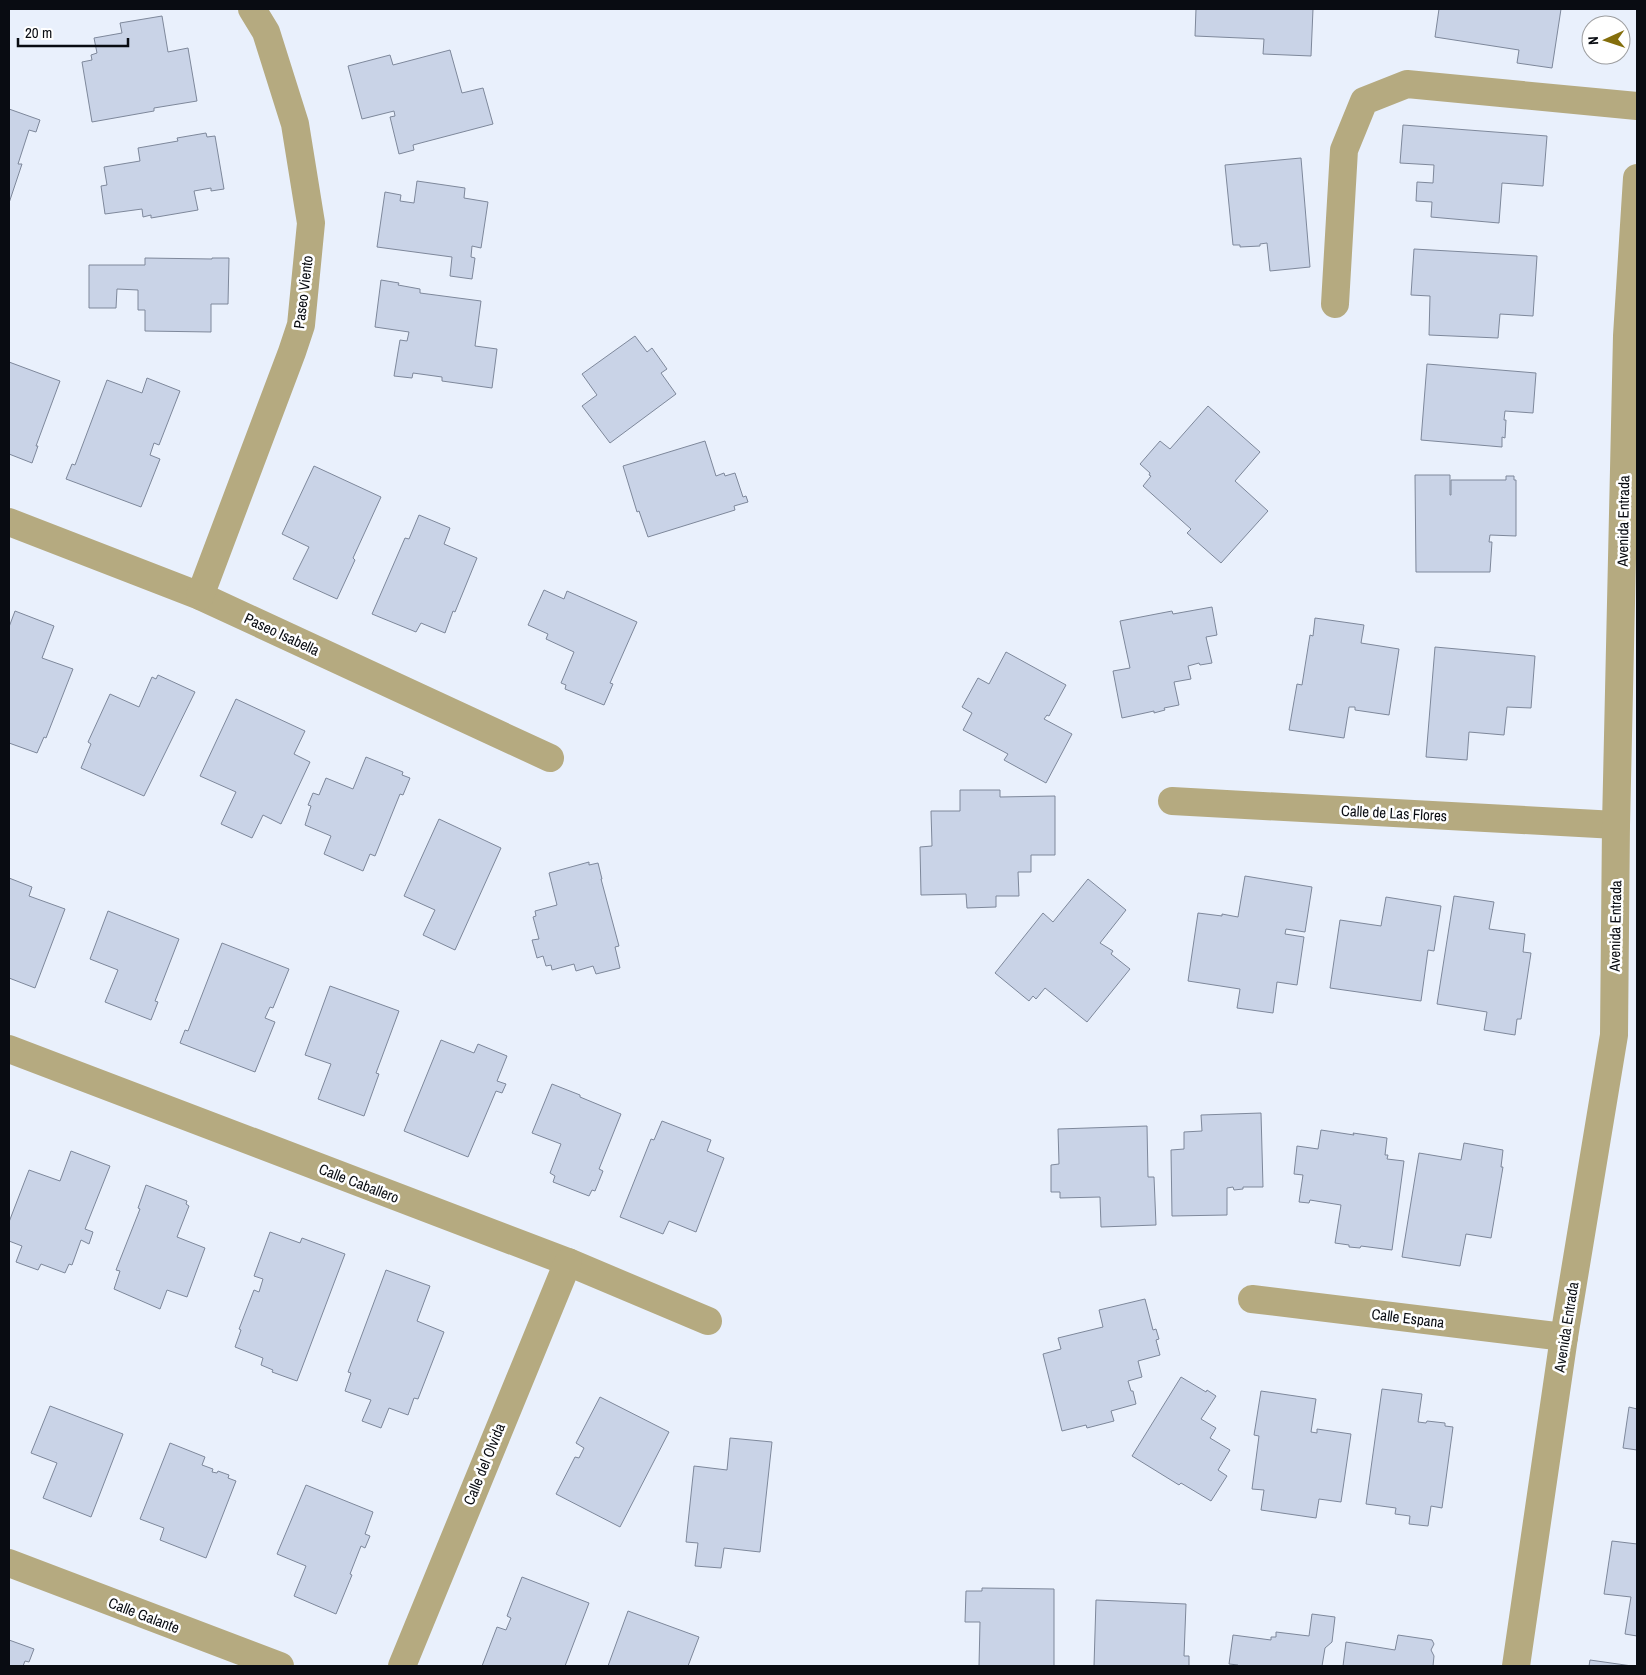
<svg xmlns="http://www.w3.org/2000/svg" width="1646" height="1675" font-family="'Archivo Narrow',sans-serif">
<style>
.building{fill:#c9d3e7;stroke:#7e889b}
.lines{fill:none;stroke-linecap:round;stroke-linejoin:round}
.minor{stroke:#b5aa80;stroke-width:28}
.labels{text-anchor:middle;dominant-baseline:central;stroke-width:5;stroke-linejoin:round;paint-order:stroke}
.street-label{font-size:15px;fill:#090c12;stroke:#fff}
</style>
<rect width="100%" height="100%" fill="#e9f0fc"/>
<g class="building">
<path d="M1196,9H1313L1311,56L1263,54L1264,39L1195,36Z"/>
<path d="M1439,9H1561L1552,68L1517,63L1519,50L1435,37Z"/>
<path d="M162,16L168,52L188,48L197,101L154,108V111L92,122L82,62L92,60L91,55L97,53L94,38L122,33L120,23Z"/>
<path d="M450,50L462,93L483,88L493,124L413,145L414,150L399,154L390,117L395,116L394,111L362,119L348,66L390,55L393,65Z"/>
<path d="M9,109L40,120L36,132L29,130L18,164H22L9,203Z"/>
<path d="M1403,125L1547,136L1543,186L1502,183L1499,223L1431,217L1432,202L1416,201L1417,182L1433,183L1434,165L1400,163Z"/>
<path d="M206,133L207,137L215,136L224,189L211,191V188L194,191L198,210L151,218V215L143,217L142,209L105,214L101,186L107,185L104,167L140,161L138,148L178,141L177,138Z"/>
<path d="M1301,158L1310,267L1270,271L1267,243L1260,244V246L1240,247V245H1233L1225,165Z"/>
<path d="M417,181L465,188L464,198L488,202L481,248L472,246L471,257L475,258L472,279L450,276L452,257L377,247L385,192L401,195L400,201L414,203Z"/>
<path d="M1414,249L1537,256L1533,316L1500,314L1498,338L1429,335L1430,296L1411,295Z"/>
<path d="M145,258L212,259V258H229L228,304H211V332L145,331V310H138V290L117,289L116,308H89V265H145Z"/>
<path d="M381,280L399,283L398,285L420,289V293L481,301L475,346L497,349L492,388L442,381V377L413,373L412,378L394,376L400,340L407,341L409,332L375,327Z"/>
<path d="M635,336L647,352L652,348L667,369L661,373L676,394L610,443L582,406L597,395L582,374Z"/>
<path d="M9,362L60,381L36,446H38L32,463L9,454Z"/>
<path d="M1427,364L1536,373L1533,413L1505,411L1504,420H1506L1505,438L1502,437V447L1421,440Z"/>
<path d="M147,378L180,391L159,445L154,443L150,455L160,459L141,507L66,479L72,464L75,465L107,380L142,393Z"/>
<path d="M1208,406L1260,452L1235,481L1268,511L1221,563L1187,533L1191,529L1143,486L1151,476L1149,475L1150,473L1140,464L1160,441L1170,449Z"/>
<path d="M705,441L716,476L724,473L725,476L735,473L743,497L746,496L748,502L734,506L735,510L648,537L639,511L637,512L623,466Z"/>
<path d="M314,466L381,497L353,558L355,560L337,599L293,579L309,547L282,534Z"/>
<path d="M1415,475H1450V495H1451V480H1506V476H1514V480H1516V536L1490,535L1489,542H1492L1490,572H1416Z"/>
<path d="M419,515L450,528L444,544L477,558L455,612L453,611L445,633L421,623L416,632L372,614L405,538L409,539Z"/>
<path d="M544,590L564,599L567,591L637,622L610,683L613,684L604,705L565,689L566,685L561,683L574,652L546,639L548,634L528,625Z"/>
<path d="M1212,607L1217,635L1206,637L1212,663L1200,665L1199,663L1188,666L1191,679L1174,682L1179,705L1164,708L1165,710L1154,713V711L1122,718L1113,671L1130,668L1120,621L1172,611L1173,614Z"/>
<path d="M15,611L54,626L42,658L73,669L46,738L44,737L37,753L9,743V627Z"/>
<path d="M1315,618L1364,625L1361,643L1399,649L1389,715L1355,710V707H1349L1344,738L1289,730L1297,684L1302,685L1310,635L1313,636Z"/>
<path d="M1435,647L1535,656L1531,708L1507,707L1504,735L1469,732L1467,760L1426,757Z"/>
<path d="M1006,652L1066,685L1049,716L1047,715L1044,719L1072,734L1046,783L1004,760L1008,754L963,730L972,713L962,707L978,678L989,684Z"/>
<path d="M158,675L195,692L144,796L81,768L91,744L88,742L110,694L139,707L152,677L156,679Z"/>
<path d="M236,699L305,731L294,754L310,762L281,824L263,815L252,838L221,824L236,792L200,776Z"/>
<path d="M366,757L403,772L402,775L410,778L403,795L400,794L375,856L370,854L363,871L324,854L331,836L305,825L311,806L308,805L313,793L319,795L326,778L353,789Z"/>
<path d="M960,790H1000V797L1055,796V855H1031V872H1018L1019,896H996V907L967,908L966,894L921,895L920,847L932,846L931,811H960Z"/>
<path d="M439,819L501,848L455,950L423,935L435,910L404,896Z"/>
<path d="M589,862V865L598,863L602,879H601L619,946L615,947L620,968L596,974L593,966L576,971L574,964L552,970L551,965L546,966L543,956L537,958L532,940L539,939L533,917L536,916L535,911L557,905L549,873Z"/>
<path d="M1245,876L1312,887L1305,932L1286,929L1285,934L1304,937L1297,985L1277,982L1273,1013L1237,1008L1240,989L1188,981L1198,913L1222,916V914L1238,917Z"/>
<path d="M9,878L32,887L29,896L65,909L35,988L9,978Z"/>
<path d="M1088,879L1126,910L1100,943L1113,951L1111,954L1130,969L1087,1022L1045,988L1036,999L1033,996L1029,1001L995,973L1043,913L1053,922Z"/>
<path d="M1454,896L1494,902L1489,929L1525,934L1523,952L1531,953L1521,1019H1517L1515,1035L1484,1030L1487,1012L1437,1004Z"/>
<path d="M1386,897L1441,906L1434,951L1428,950L1421,1001L1330,988L1340,920L1381,926Z"/>
<path d="M108,911L179,939L155,1001L158,1002L151,1020L105,1002L118,970L90,959Z"/>
<path d="M222,943L289,969L273,1008L270,1007L265,1018L275,1022L255,1072L180,1043L185,1030L188,1031Z"/>
<path d="M330,986L399,1011L376,1073L379,1074L364,1116L318,1099L331,1064L305,1055Z"/>
<path d="M441,1040L474,1053L478,1044L507,1056L497,1081L506,1084L502,1093L496,1091L468,1157L404,1131Z"/>
<path d="M552,1084L580,1095V1097L621,1114L599,1169L603,1171L595,1191L592,1190L589,1196L553,1182L555,1176L550,1173L561,1144L532,1133Z"/>
<path d="M1261,1113L1263,1187H1243V1189L1234,1190L1233,1187L1227,1188V1215L1172,1216L1171,1150L1184,1149V1132L1202,1131L1201,1115Z"/>
<path d="M662,1121L711,1140L707,1151L724,1158L696,1232L669,1221L663,1234L620,1217L651,1139L654,1140Z"/>
<path d="M1147,1126L1148,1177H1154L1156,1225L1101,1227L1100,1197L1060,1198V1192H1051V1165L1059,1164L1058,1129Z"/>
<path d="M1321,1130L1354,1135L1353,1133L1387,1138L1385,1155H1388L1387,1159L1404,1161L1392,1250L1361,1246L1360,1248L1349,1247V1245L1335,1243L1341,1205L1310,1200L1309,1203L1299,1202L1303,1175L1294,1174L1297,1146L1318,1149Z"/>
<path d="M1464,1143L1503,1150L1501,1167H1503L1491,1238L1466,1234L1460,1266L1402,1257L1419,1153L1461,1160Z"/>
<path d="M71,1151L110,1166L85,1229L93,1232L89,1244L81,1240L72,1265L69,1264L65,1273L41,1264L38,1270L16,1262L22,1246L9,1241V1222L29,1170L60,1181Z"/>
<path d="M146,1185L187,1201L186,1204L189,1206L177,1237L205,1248L187,1297L167,1290L160,1309L114,1289L120,1271L116,1270L140,1209L138,1208Z"/>
<path d="M270,1232L300,1243L302,1238L345,1254L297,1381L272,1372L273,1370L261,1365L263,1358L235,1347L241,1330L239,1329L254,1290L259,1292L263,1279L254,1276Z"/>
<path d="M386,1270L430,1286L417,1321L444,1332L418,1399L414,1398L408,1415L389,1408L381,1428L362,1421L371,1400L345,1391L351,1373L348,1372Z"/>
<path d="M1145,1299L1153,1330L1156,1329L1159,1339L1156,1340L1160,1355L1138,1361L1142,1377L1128,1381L1131,1391H1133L1136,1404L1111,1411L1114,1421L1087,1428L1086,1425L1062,1431L1043,1354L1061,1349L1058,1338L1103,1327L1099,1310Z"/>
<path d="M1181,1377L1206,1392L1207,1390L1216,1396L1201,1419L1216,1428L1210,1438L1230,1450L1218,1470L1227,1476L1211,1501L1181,1483L1179,1485L1132,1456Z"/>
<path d="M1382,1389L1422,1394L1418,1422L1426,1423L1427,1421L1445,1423V1426L1453,1427L1442,1508L1431,1506L1428,1526L1409,1524L1410,1516L1395,1514L1396,1508L1366,1504Z"/>
<path d="M1261,1391L1316,1399L1311,1432L1317,1433V1429L1351,1434L1341,1502L1319,1499L1316,1518L1261,1510L1264,1490L1252,1489L1259,1436L1254,1435Z"/>
<path d="M600,1397L669,1432L620,1527L556,1494L575,1457L579,1458L584,1448L576,1443Z"/>
<path d="M50,1406L123,1434L91,1517L43,1498L57,1463L31,1453Z"/>
<path d="M1629,1407L1637,1409V1450L1623,1448Z"/>
<path d="M730,1438L772,1442L760,1552L724,1548L721,1568L695,1566L698,1543L686,1542L694,1466L727,1470Z"/>
<path d="M170,1443L205,1457L202,1465L213,1469L212,1472L217,1473L218,1471L229,1475L228,1478L236,1481L206,1558L160,1540L164,1528L140,1519Z"/>
<path d="M306,1485L373,1512L365,1534L370,1536L365,1548L361,1546L350,1574L352,1575L336,1614L294,1596L306,1566L277,1554Z"/>
<path d="M1612,1541L1637,1544V1636L1625,1634L1631,1597L1604,1594Z"/>
<path d="M522,1577L589,1603L565,1666H482L497,1627L506,1630L511,1618L507,1616Z"/>
<path d="M982,1588L1054,1589V1666H979L980,1622H965L966,1591H982Z"/>
<path d="M1096,1600L1186,1604L1184,1656H1189V1666H1094Z"/>
<path d="M628,1611L699,1637L688,1666H608Z"/>
<path d="M1312,1614L1335,1617L1332,1642L1325,1648L1322,1666H1238V1665L1229,1664L1233,1635L1271,1640V1637H1276V1632L1309,1636Z"/>
<path d="M1398,1635L1432,1640L1434,1644L1431,1650L1434,1656L1433,1666H1343L1346,1642L1395,1650Z"/>
<path d="M9,1640L34,1649L29,1662L25,1661L23,1666H9Z"/>
<path d="M1590,1660L1632,1666H1589Z"/>
</g>
<g class="lines">
<g class="minor">
<path d="M1335,304L1344,150L1364,101L1407,84L1637,106"/>
<path d="M9,522L200,596L550,758"/>
<path d="M200,596L292,352L301,325L311,223L295,124L266,32L252,9"/>
<path d="M1172,801L1616,825"/>
<path d="M9,1049L568,1262L708,1321"/>
<path d="M1252,1299L1564,1337"/>
<path d="M9,1563L280,1666"/>
<path d="M402,1666L568,1262"/>
<path d="M1516,1666L1564,1337L1614,1035L1616,825L1627,336L1637,178"/>
</g>
</g>
<g class="labels">
<g class="street-label">
<text transform="translate(303 292) rotate(-83)">Paseo Viento</text>
<text transform="translate(1623 521) rotate(-89)">Avenida Entrada</text>
<text transform="translate(282 634) rotate(25)">Paseo Isabella</text>
<text transform="translate(1394 813) rotate(3)">Calle de Las Flores</text>
<text transform="translate(1615 926) rotate(-89)">Avenida Entrada</text>
<text transform="translate(359 1183) rotate(21)">Calle Caballero</text>
<text transform="translate(1408 1318) rotate(7)">Calle Espana</text>
<text transform="translate(1566 1327) rotate(-81)">Avenida Entrada</text>
<text transform="translate(484 1464) rotate(-68)">Calle del Olvida</text>
<text transform="translate(144 1615) rotate(21)">Calle Galante</text>
</g>
</g>
<rect width="1646" height="1675" fill="none" stroke="#090c12" stroke-width="20"/>
<g transform="translate(1606 40) rotate(267)"><circle r="24" fill="#ffffff" stroke="#9d9ea0"/>
<path d="M0-4L9 19L0 12L-9 19Z" fill="#846e0c"/>
<text y="-8" font-size="14" font-weight="bold" text-anchor="middle" fill="#090c12">N</text>
</g>
<path d="M18 38v8h110v-8" fill="none" stroke="#090c12" stroke-width="2.5"/>
<text x="25" y="38" font-size="15" fill="#090c12" stroke="#ffffff" stroke-width="4" paint-order="stroke">20 m</text>
</svg>
